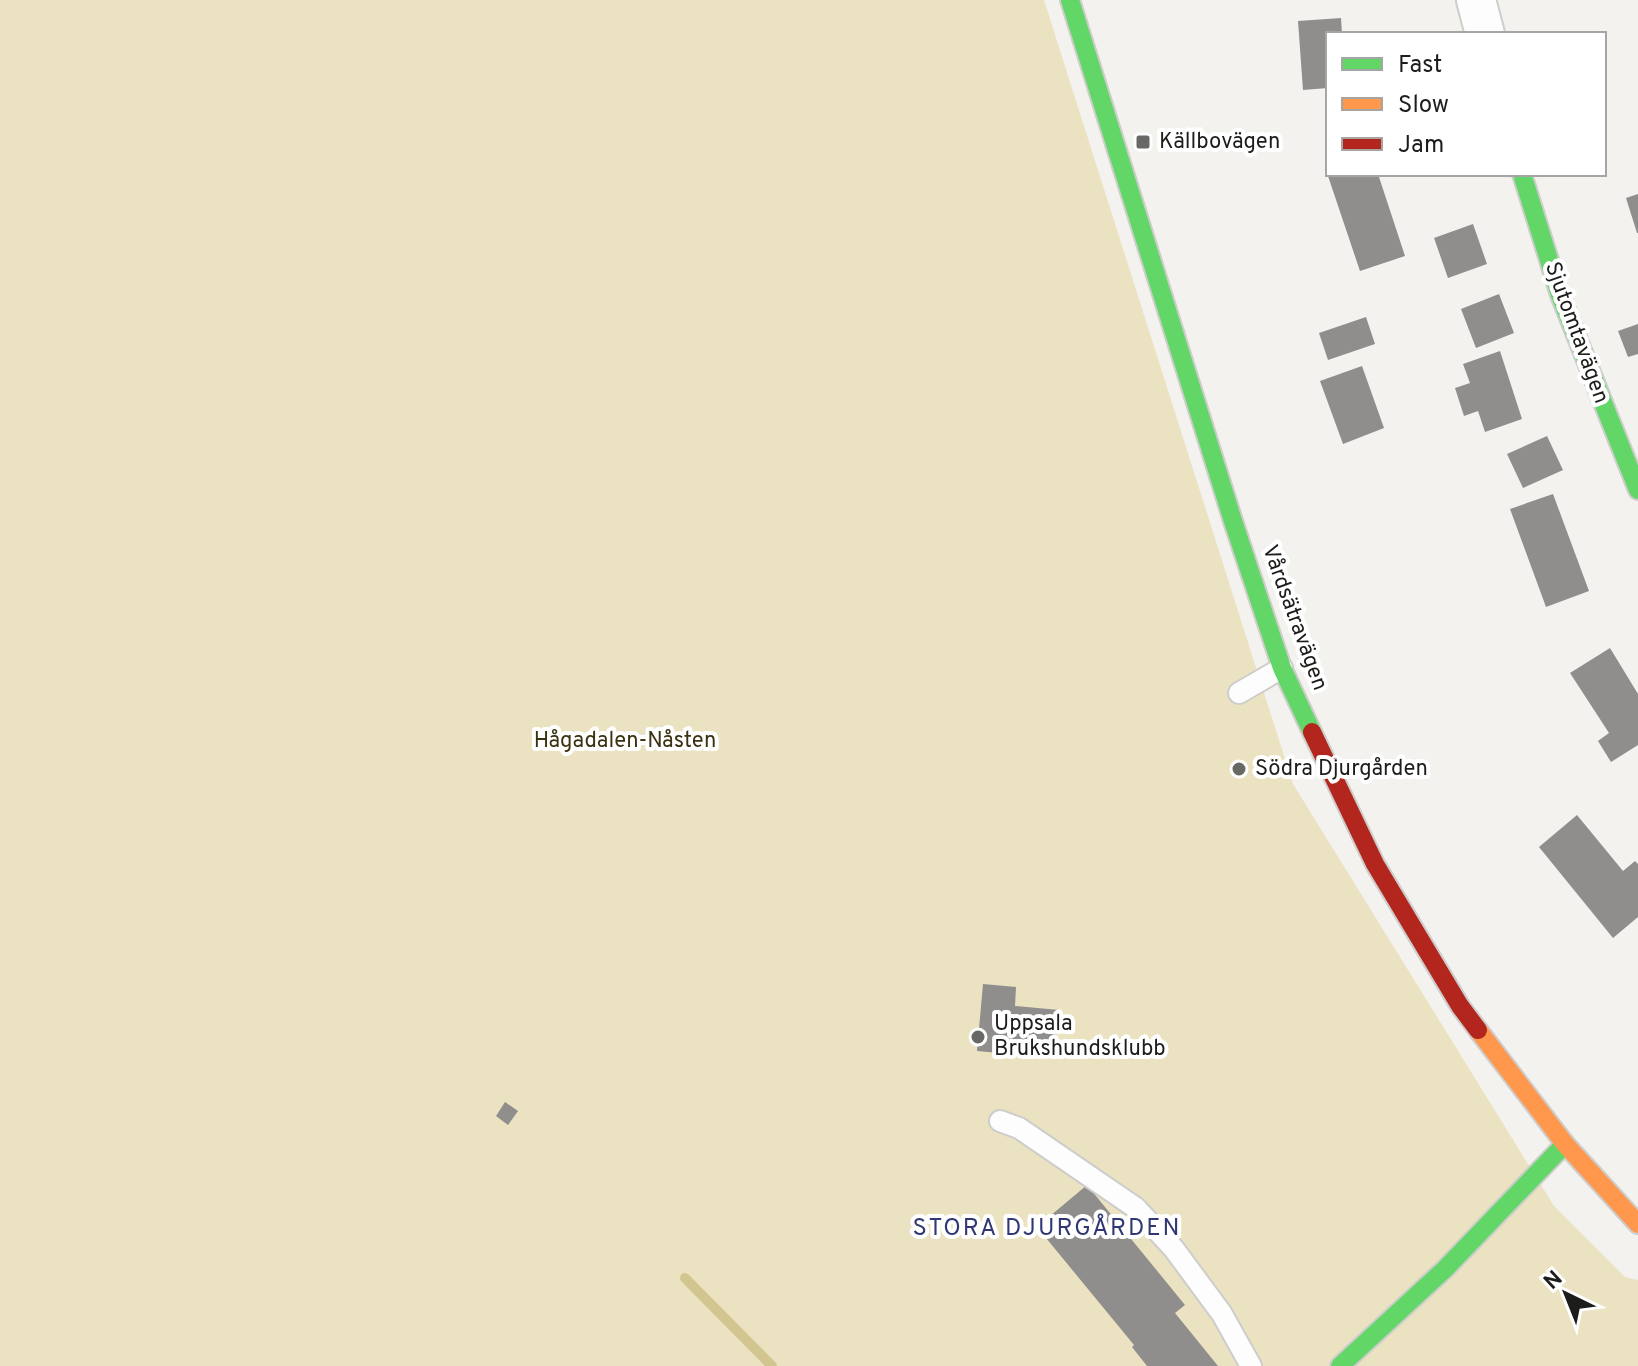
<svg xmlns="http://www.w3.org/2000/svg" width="1638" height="1366" font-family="Overpass,sans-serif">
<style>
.green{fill:#ebe2c1}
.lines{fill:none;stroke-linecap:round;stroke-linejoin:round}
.stream{stroke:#d3c590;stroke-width:10}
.building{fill:#8f8e8d}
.lane-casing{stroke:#cdcdcb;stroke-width:24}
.street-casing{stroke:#cdcdcb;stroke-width:42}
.fast-casing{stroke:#cdcdcb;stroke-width:22}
.slow-casing{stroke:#cdcdcb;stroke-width:22}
.jam-casing{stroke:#cdcdcb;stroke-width:22}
.lane{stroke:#fdfdfd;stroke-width:20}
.street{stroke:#fdfdfd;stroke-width:38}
.fast{stroke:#63d668;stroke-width:18}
.slow{stroke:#ff974d;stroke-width:18}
.jam{stroke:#b3261e;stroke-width:18}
.poi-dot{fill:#686865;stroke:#fff;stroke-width:3}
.labels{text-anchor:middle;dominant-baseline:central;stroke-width:8;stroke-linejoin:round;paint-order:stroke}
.poi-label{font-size:22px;fill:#1d1d1b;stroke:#fff;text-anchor:start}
.street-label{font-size:22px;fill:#1d1d1b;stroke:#fff}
.park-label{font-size:22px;fill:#3b3211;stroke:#fff}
.neighbourhood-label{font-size:24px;letter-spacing:2px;fill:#303772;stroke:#fff}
</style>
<rect width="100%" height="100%" fill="#f3f2ef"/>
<path class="green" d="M0,0H1044L1293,784L1554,1206L1625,1277L1638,1280V1366H0Z"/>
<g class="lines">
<path class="stream" d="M685,1278L772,1366"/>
</g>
<g class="building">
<path d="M1341,18L1342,34H1328V88L1303,90L1298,21Z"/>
<path d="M1334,174H1378L1405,256L1360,271L1328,176Z"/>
<path d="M1638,194V233H1637L1626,198Z"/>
<path d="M1473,224L1487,264L1448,278L1434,238Z"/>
<path d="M1499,294L1514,333L1476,348L1461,309Z"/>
<path d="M1366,317L1375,344L1328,360L1319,333Z"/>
<path d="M1638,324V354L1628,357L1618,331Z"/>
<path d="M1500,351L1522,419L1485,432L1478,411L1464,416L1455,388L1470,383L1463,364Z"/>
<path d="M1362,366L1384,428L1343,444L1320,381Z"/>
<path d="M1547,436L1563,470L1523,488L1507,454Z"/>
<path d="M1553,494L1589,591L1546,607L1510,509Z"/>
<path d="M1610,648L1638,694V745L1611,762L1598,741L1609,733L1570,673Z"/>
<path d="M1577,815L1623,871L1635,861L1638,864V917L1613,938L1539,847Z"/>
<path d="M983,984L1016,987L1015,1006L1059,1010L1054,1058L977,1051Z"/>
<path d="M505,1102L518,1111L508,1125L496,1116Z"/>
<path d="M1087,1185L1185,1305L1175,1313L1218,1366H1147L1132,1347L1134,1345L1037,1227Z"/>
</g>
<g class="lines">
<g class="lane-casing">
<g id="lane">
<path d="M1239,693L1282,668"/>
<path d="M1000,1121L1019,1128L1136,1208L1174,1249L1222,1314L1251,1366"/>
</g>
</g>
<g class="street-casing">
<path id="street" d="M1476,0L1485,34"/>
</g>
<g class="fast-casing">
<g id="fast">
<path d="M1070,0L1233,521L1282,668L1312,732"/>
<path d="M1522,174L1560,295L1638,490"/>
<path d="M1340,1366L1445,1269L1565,1144"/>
</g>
</g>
<g class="slow-casing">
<path id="slow" d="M1478,1030L1565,1144L1638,1224"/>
</g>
<g class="jam-casing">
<path id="jam" d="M1312,732L1375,864L1460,1006L1478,1030"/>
</g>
<use href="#lane" class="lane"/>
<use href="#street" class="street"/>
<use href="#fast" class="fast"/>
<use href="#slow" class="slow"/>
<use href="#jam" class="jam"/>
</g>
<g class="poi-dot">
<rect x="1135" y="134" width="16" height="16" rx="4"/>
<circle cx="1239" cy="769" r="8"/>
<circle cx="978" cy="1037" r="8"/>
</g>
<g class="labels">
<g class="poi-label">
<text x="1159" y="142">Källbovägen</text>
<text x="1255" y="769">Södra Djurgården</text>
<text x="994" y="1024">Uppsala<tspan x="994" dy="25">Brukshundsklubb</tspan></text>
</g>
<g class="street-label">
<text transform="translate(1576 333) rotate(70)">Sjutomtavägen</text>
<text transform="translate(1294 618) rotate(70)">Vårdsätravägen</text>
</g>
<g class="park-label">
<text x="625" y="741">Hågadalen-Nåsten</text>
</g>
<g class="neighbourhood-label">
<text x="1047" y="1229">STORA DJURGÅRDEN</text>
</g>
</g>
<rect x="1326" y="32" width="280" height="144" fill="#ffffff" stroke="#a5a5a4" stroke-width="2"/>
<rect x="1342" y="58" width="40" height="12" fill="#63d668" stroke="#a5a5a4" stroke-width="2"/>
<text x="1398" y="72" font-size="24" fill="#1d1d1b">Fast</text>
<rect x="1342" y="98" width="40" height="12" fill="#ff974d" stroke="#a5a5a4" stroke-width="2"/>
<text x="1398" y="112" font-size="24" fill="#1d1d1b">Slow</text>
<rect x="1342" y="138" width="40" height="12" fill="#b3261e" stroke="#a5a5a4" stroke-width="2"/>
<text x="1398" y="152" font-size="24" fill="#1d1d1b">Jam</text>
<g transform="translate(1566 1294) rotate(317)" stroke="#ffffff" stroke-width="6" paint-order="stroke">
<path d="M0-6L14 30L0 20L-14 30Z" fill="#1d1d1b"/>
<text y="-12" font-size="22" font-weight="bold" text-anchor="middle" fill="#1d1d1b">N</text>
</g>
</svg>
